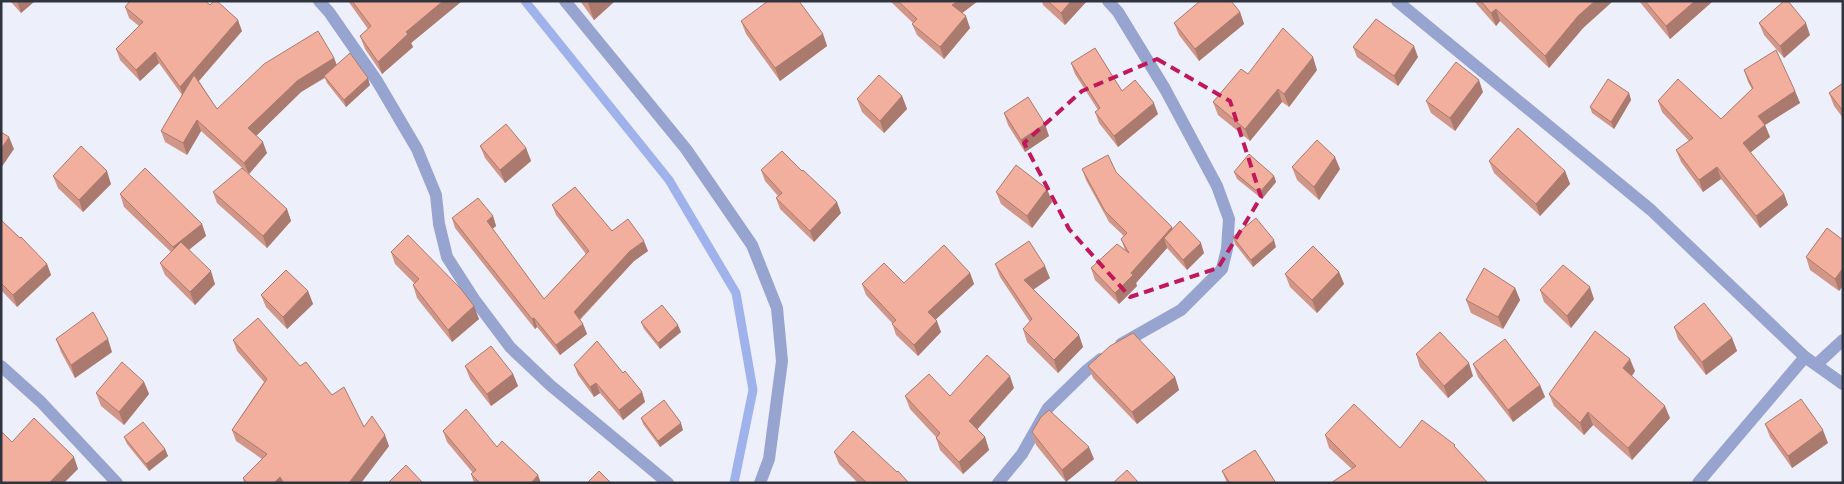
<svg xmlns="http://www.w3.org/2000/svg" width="1844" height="484" font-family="Spectral,serif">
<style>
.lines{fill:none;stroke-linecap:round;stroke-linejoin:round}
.stream{stroke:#9fb2eb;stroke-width:9}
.minor{stroke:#96a4cf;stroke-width:12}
.wall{fill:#d19687}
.shaded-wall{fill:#aa7a6e}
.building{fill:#f3af9d;stroke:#aa7a6e}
.marked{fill:none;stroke:#c2185b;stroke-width:4;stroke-dasharray:10 6;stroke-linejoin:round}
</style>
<rect width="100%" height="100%" fill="#edf0fb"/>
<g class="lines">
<path class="stream" d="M525,1L669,180L736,293L753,390L734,483"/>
<g class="minor">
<path d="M319,1L329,12L377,81L417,149L436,195L439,224L447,257L474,299L510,347L550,385L668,483"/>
<path d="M565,1L686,149L752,245L777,308L782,361L769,459L760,483"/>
<path d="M1108,1L1118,12L1165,89L1217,186L1229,219L1227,249L1222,269L1181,310L1121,344"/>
<path d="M1397,1L1651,210L1805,357L1843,384"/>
<path d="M1817,364L1843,340"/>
<path d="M1,366L41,402L117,483"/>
<path d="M998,483L1022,454L1048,408L1086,371L1101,359"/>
<path d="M1698,483L1805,357"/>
</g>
</g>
<g class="wall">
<path d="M10,1H35L21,13Z"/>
<path d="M348,1H462L411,43L413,47L382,74L365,49L360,36L368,29Z"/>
<path d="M580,1H615L594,20Z"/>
<path d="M890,1H978L962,13L970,28L944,59L917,35L912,24L913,23Z"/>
<path d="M1042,1H1087L1065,25L1043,5Z"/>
<path d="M1474,1H1613L1583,28L1549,68L1500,21L1496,26Z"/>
<path d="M1639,1H1713L1670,39Z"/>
<path d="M125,7L242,31L199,81L217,109L334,58L337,65L370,85L346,107L327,83L325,78L301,92L256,136L267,153L249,174L201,131L187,155L165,142L161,131L182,95L159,63L140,81L120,60L116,49L139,26L129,18Z"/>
<path d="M1240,12L1244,24L1199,61L1179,35L1174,23Z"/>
<path d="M741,21L823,34L827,46L780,81L746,34Z"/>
<path d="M1759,23L1810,35L1784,58L1764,35Z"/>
<path d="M1353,47L1418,57L1398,86L1357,57Z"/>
<path d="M1071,63L1122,91L1158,114L1118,147L1099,123L1095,112L1098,110L1075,74Z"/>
<path d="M1317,70L1289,107L1282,102L1250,141L1218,115L1213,102L1248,74Z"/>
<path d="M1744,70L1795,91L1800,103L1765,125L1770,137L1750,153L1784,194L1788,205L1760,228L1721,179L1703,192L1681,162L1676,150L1689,141L1662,112L1658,101L1721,119L1752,89L1748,82Z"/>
<path d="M1843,83V118L1834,106L1829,93Z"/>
<path d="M1483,92L1455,131L1431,113L1426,101Z"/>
<path d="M1629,93L1631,100L1614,129L1592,113L1590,107Z"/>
<path d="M902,96L907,109L884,133L862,112L857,99Z"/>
<path d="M1004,113L1049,136L1025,152L1008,125Z"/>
<path d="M480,146L526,148L531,161L505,183L485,158Z"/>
<path d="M1489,161L1565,171L1570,184L1540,216L1494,173Z"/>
<path d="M1292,167L1340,169L1319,200L1297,180Z"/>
<path d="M1082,169L1116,172L1173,229L1204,253L1187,270L1167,248L1136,283L1137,286L1119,304L1095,280L1091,268L1125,250L1121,239L1124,236L1109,222L1086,180Z"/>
<path d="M761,170L841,213L814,242L780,209L776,198L778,196L765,181Z"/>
<path d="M1234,172L1274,176L1276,182L1262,199L1237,179Z"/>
<path d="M53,176L111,184L83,212L58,188Z"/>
<path d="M1047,189L1052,202L1032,228L1001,204L996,192Z"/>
<path d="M213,192L287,209L291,221L267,248L217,203Z"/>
<path d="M120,194L202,224L206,236L189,250L215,284L195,305L165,275L160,263L171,252L124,207Z"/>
<path d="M552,205L612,231L648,251L634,261L580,320L583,324L587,334L560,355L537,327L535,329L455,228L452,218L493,216L496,226L492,229L544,299L586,254L556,215Z"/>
<path d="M1,220L47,264L51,275L17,307L1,290Z"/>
<path d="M1827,228L1839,291L1810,270L1806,257Z"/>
<path d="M1233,237L1276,247L1253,267L1235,244Z"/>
<path d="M391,252L479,319L452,342L417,298L413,285L415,284L395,264Z"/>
<path d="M995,264L1050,278L1033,290L1079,335L1083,347L1058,373L1027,342L1023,329L1030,322L1000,277Z"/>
<path d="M1339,272L1344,284L1317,313L1290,287L1285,274Z"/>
<path d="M970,273L974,284L935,320L941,332L918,356L896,335L892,323L866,295L862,284L904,283Z"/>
<path d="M1515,288L1520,300L1503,329L1471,313L1466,300Z"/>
<path d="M1540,290L1594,299L1571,328L1544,302Z"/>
<path d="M308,291L313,304L287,329L266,307L261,295Z"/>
<path d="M641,322L681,332L660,349L644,329Z"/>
<path d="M1674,327L1732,338L1737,351L1706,375L1678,339Z"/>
<path d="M56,339L112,352L75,378L61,352Z"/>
<path d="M233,340L300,366L332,395L364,427L389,446L361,483H244L243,478L262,459L236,441L232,430L264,382L237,351Z"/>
<path d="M1416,354L1473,376L1448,398L1420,367Z"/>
<path d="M1473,364L1540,385L1545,397L1513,422L1478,377Z"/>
<path d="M574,365L623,373L642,392L645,402L623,420L600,393L594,397L578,375Z"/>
<path d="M465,366L513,374L518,386L491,406L470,379Z"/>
<path d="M1088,366L1175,377L1179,390L1137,424L1093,378Z"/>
<path d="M1635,371L1632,376L1670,418L1632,460L1593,425L1584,435L1554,406L1549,394Z"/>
<path d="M144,382L149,394L124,425L101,406L96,393Z"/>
<path d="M1014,388L977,429L985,437L989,450L963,474L940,450L936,438V437L910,409L905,396H950Z"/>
<path d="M641,418L683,430L660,447L643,424Z"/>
<path d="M1765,424L1828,443L1792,468L1770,437Z"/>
<path d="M443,431L497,447L541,483H474L471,474L473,473L447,442Z"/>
<path d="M1032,432L1094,459L1066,482L1036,445Z"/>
<path d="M1325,435L1400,448L1455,445L1352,469L1329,448Z"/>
<path d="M124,437L165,449L168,456L149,471L127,444Z"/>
<path d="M834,452L897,472L909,483H858L839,464Z"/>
<path d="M1222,471L1276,483H1227Z"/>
</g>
<g class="shaded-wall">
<path d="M17,1H35L21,13Z"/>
<path d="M443,1H462L411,43L413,47L382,74L378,62L406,32Z"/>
<path d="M589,1H615L594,20L588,3Z"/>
<path d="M958,1H978L957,17L952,5Z"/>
<path d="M1071,1H1087L1065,25L1061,13Z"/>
<path d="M1595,1H1613L1583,28L1549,68L1545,56L1578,16Z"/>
<path d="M1695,1H1713L1670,39L1666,26Z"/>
<path d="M1496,9L1500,21L1496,26L1491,13Z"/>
<path d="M1240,12L1244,24L1199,61L1195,49Z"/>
<path d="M966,16L970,28L944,59L940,47Z"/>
<path d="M238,20L242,31L184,98L180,87Z"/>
<path d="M1806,23L1810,35L1784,58L1780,46Z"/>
<path d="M823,34L827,46L780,81L775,68Z"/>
<path d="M1414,46L1418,57L1398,86L1394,76Z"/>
<path d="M155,52L159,63L140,81L136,70Z"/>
<path d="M1313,57L1317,70L1289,107L1284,94Z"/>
<path d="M334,58L338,69L301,92L252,140L248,128L297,81Z"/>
<path d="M368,78L370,85L346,107L344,100Z"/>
<path d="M1479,80L1483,92L1455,131L1450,118Z"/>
<path d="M1278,89L1282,102L1250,141L1245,129Z"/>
<path d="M1795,91L1800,103L1765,125L1770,137L1747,155L1743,143L1758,116Z"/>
<path d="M1629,93L1631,100L1614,129L1611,122Z"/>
<path d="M902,96L907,109L884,133L880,121Z"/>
<path d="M1154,103L1158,114L1118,147L1114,136Z"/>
<path d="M197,120L201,131L187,155L183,143Z"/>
<path d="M1045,124L1049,136L1025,152L1021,140Z"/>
<path d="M9,137L14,149L1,168V149Z"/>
<path d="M263,142L267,153L249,174L244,163Z"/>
<path d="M526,148L531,161L505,183L500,170Z"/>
<path d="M1335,157L1340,169L1319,200L1314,187Z"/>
<path d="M1717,167L1721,179L1703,192L1699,180Z"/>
<path d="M107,171L111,184L83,212L79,200Z"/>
<path d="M1565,171L1570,184L1540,216L1536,204Z"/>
<path d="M1274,176L1276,182L1262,199L1259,193Z"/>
<path d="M1047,189L1052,202L1032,228L1027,216Z"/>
<path d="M1784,194L1788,205L1760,228L1756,216Z"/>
<path d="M837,202L841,213L814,242L810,231Z"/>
<path d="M287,209L291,221L267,248L263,236Z"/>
<path d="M493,216L496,226L490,231L487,221Z"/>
<path d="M202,224L206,236L177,259L173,247Z"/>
<path d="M1172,227L1176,239L1164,238L1167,248L1136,283L1137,286L1119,304L1115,293L1131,273Z"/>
<path d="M1274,240L1276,247L1253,267L1251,260Z"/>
<path d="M644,241L648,251L634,261L577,322L574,312L630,251Z"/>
<path d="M1201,243L1204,253L1187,270L1183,260Z"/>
<path d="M47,264L51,275L17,307L13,295Z"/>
<path d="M1045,266L1050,278L1028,293L1024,280Z"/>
<path d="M1843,268V286L1839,291L1835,279Z"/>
<path d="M211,271L215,284L195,305L190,292Z"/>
<path d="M1339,272L1344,284L1317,313L1312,300Z"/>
<path d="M970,273L974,284L932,323L928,312Z"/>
<path d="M1590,287L1594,299L1571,328L1567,316Z"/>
<path d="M1515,288L1520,300L1503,329L1498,317Z"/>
<path d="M308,291L313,304L287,329L283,317Z"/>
<path d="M474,306L479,319L452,342L448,330Z"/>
<path d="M534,318L537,327L535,329L532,319Z"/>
<path d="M937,321L941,332L918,356L914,345Z"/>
<path d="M583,324L587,334L560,355L556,345Z"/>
<path d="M678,325L681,332L660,349L658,343Z"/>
<path d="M1079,335L1083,347L1058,373L1054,360Z"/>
<path d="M1732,338L1737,351L1706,375L1702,362Z"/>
<path d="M108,339L112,352L75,378L71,365Z"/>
<path d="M1630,359L1635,371L1628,381L1623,368Z"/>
<path d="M1469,363L1473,376L1448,398L1444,386Z"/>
<path d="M513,374L518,386L491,406L487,394Z"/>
<path d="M1010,376L1014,388L974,433L969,421Z"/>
<path d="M1175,377L1179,390L1137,424L1132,412Z"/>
<path d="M144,382L149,394L124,425L119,412Z"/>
<path d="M596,383L600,393L594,397L590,387Z"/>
<path d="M1540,385L1545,397L1513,422L1508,410Z"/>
<path d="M642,392L645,402L623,420L619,410Z"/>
<path d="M1665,406L1670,418L1632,460L1628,448Z"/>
<path d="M1588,412L1593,425L1584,435L1580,423Z"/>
<path d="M681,423L683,430L660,447L658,441Z"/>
<path d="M1823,430L1828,443L1792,468L1788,456Z"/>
<path d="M385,435L389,446L361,483H349Z"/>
<path d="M985,437L989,450L963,474L959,462Z"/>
<path d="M1089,447L1094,459L1066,482L1062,470Z"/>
<path d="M165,449L168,456L149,471L146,464Z"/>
<path d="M74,457L78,469L64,483H49Z"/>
<path d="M538,475L541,483H531Z"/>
<path d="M280,477L283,483H274Z"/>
</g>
<g class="building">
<path d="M130,1H205L210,5L214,1H217L238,20L180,87L155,52L136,70L116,49L143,22L125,7Z"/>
<path d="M352,1H443L406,32L408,34L378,62L360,36L371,26Z"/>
<path d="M768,1H799L823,34L775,68L741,21Z"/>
<path d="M898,1H958L952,5L966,16L940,47L912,24L917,19Z"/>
<path d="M1048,1H1071L1061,13Z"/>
<path d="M1200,1H1231L1240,12L1195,49L1174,23Z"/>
<path d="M1481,1H1595L1578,16L1545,56L1496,9L1491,13Z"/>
<path d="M1645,1H1695L1666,26Z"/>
<path d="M1784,1H1788L1806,23L1780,46L1759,23Z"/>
<path d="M1376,19L1414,46L1394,76L1353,47Z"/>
<path d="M1283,28L1313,57L1284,94L1278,89L1245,129L1213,102L1241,69L1248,74Z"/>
<path d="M318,31L334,58L297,81L248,128L263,142L244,163L197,120L183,143L161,131L194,75L217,109L264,64Z"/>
<path d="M1095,48L1122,91L1135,80L1154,103L1114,136L1095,112L1100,108L1071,63Z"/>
<path d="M1776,50L1795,91L1758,116L1765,125L1743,143L1784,194L1756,216L1717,167L1699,180L1676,150L1693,138L1658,101L1678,79L1721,119L1753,88L1744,70Z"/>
<path d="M350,53L368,78L344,100L324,76Z"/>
<path d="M1456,62L1479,80L1450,118L1426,101Z"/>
<path d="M879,75L902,96L880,121L857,99Z"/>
<path d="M1608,79L1629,93L1611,122L1590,107Z"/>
<path d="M1843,83V111L1829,93Z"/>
<path d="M1028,97L1045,124L1021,140L1004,113Z"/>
<path d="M506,124L526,148L500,170L480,146Z"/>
<path d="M1518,128L1565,171L1536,204L1489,161Z"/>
<path d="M1,132L9,137L1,149Z"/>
<path d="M1317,140L1335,157L1314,187L1292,167Z"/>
<path d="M81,146L107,171L79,200L53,176Z"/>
<path d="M782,151L802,171L803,170L837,202L810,231L776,198L782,193L761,170Z"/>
<path d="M1249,154L1274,176L1259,193L1234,172Z"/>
<path d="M1108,155L1116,172L1172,227L1131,273L1133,275L1115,293L1091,268L1117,244L1129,253L1121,239L1127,233L1105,211L1082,169Z"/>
<path d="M1016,165L1047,189L1027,216L996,192Z"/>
<path d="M145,168L202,224L173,247L120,194Z"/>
<path d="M242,168L287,209L263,236L213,192Z"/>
<path d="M575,187L612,231L628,219L644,241L630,251L574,312L583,324L556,345L534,318L532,319L452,218L478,198L493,216L487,221L544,299L589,251L552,205Z"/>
<path d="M1256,218L1274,240L1251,260L1233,237Z"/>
<path d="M1,220L20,238L21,237L47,264L13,295L1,283Z"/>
<path d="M1180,221L1201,243L1183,260L1164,238Z"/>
<path d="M1827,228L1843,240V268L1835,279L1806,257Z"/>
<path d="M408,235L461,289L474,306L448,330L413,285L419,279L391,252Z"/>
<path d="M1029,241L1045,266L1024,280L1079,335L1054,360L1023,329L1032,319L995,264Z"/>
<path d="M181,242L211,271L190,292L160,263Z"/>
<path d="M944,245L970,273L928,312L937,321L914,345L892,324L896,320L862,284L884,263L904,283Z"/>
<path d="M1313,246L1339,272L1312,300L1285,274Z"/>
<path d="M1563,265L1590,287L1567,316L1540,290Z"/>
<path d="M1484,268L1515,288L1498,317L1466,300Z"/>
<path d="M286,270L308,291L283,317L261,295Z"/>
<path d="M1704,303L1732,338L1702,362L1674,327Z"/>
<path d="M662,305L678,325L658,343L641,322Z"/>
<path d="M93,312L108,339L71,365L56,339Z"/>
<path d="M258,318L300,366L306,362L332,395L344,387L364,427L372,416L385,435L349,483H284L280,477L274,483H247L243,478L267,454L232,430L267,379L233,340Z"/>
<path d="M1595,331L1630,359L1623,368L1665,406L1628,448L1588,412L1580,423L1549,394Z"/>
<path d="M1440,332L1469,363L1444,386L1416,354Z"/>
<path d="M1133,333L1175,377L1132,412L1088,366L1110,346Z"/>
<path d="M1505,339L1540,385L1508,410L1473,364Z"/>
<path d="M597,341L623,373L625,371L642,392L619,410L596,383L590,387L574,365Z"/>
<path d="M491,346L513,374L487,394L465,366Z"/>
<path d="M987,355L1010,376L969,421L985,437L959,462L936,438L940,433L905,396L929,374L950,396Z"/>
<path d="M122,362L144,382L119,412L96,393Z"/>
<path d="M1801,399L1823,430L1788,456L1765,424Z"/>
<path d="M664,400L681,423L658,441L641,418Z"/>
<path d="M1354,404L1400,448L1422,420L1455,445L1454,446L1488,483H1331L1356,466L1325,435Z"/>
<path d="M466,409L497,447L502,441L538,475L531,483H480L471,474L476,470L443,431Z"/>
<path d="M1049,410L1089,447L1062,470L1032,432L1041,417Z"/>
<path d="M34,418L74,457L49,483H1V431L12,442Z"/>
<path d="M143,422L165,449L146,464L124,437Z"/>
<path d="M853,431L897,472L898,471L909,483H867L834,452Z"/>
<path d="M1255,450L1276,483H1230L1222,471Z"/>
<path d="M406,465L423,483H388Z"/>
<path d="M1127,470L1139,483H1113Z"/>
<path d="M599,471L611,483H587Z"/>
</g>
<path class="marked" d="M1157,59L1230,101L1261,197L1218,268L1130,297L1069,229L1024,143L1082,91Z"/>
<rect width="1844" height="484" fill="none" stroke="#30343e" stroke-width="5"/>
</svg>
